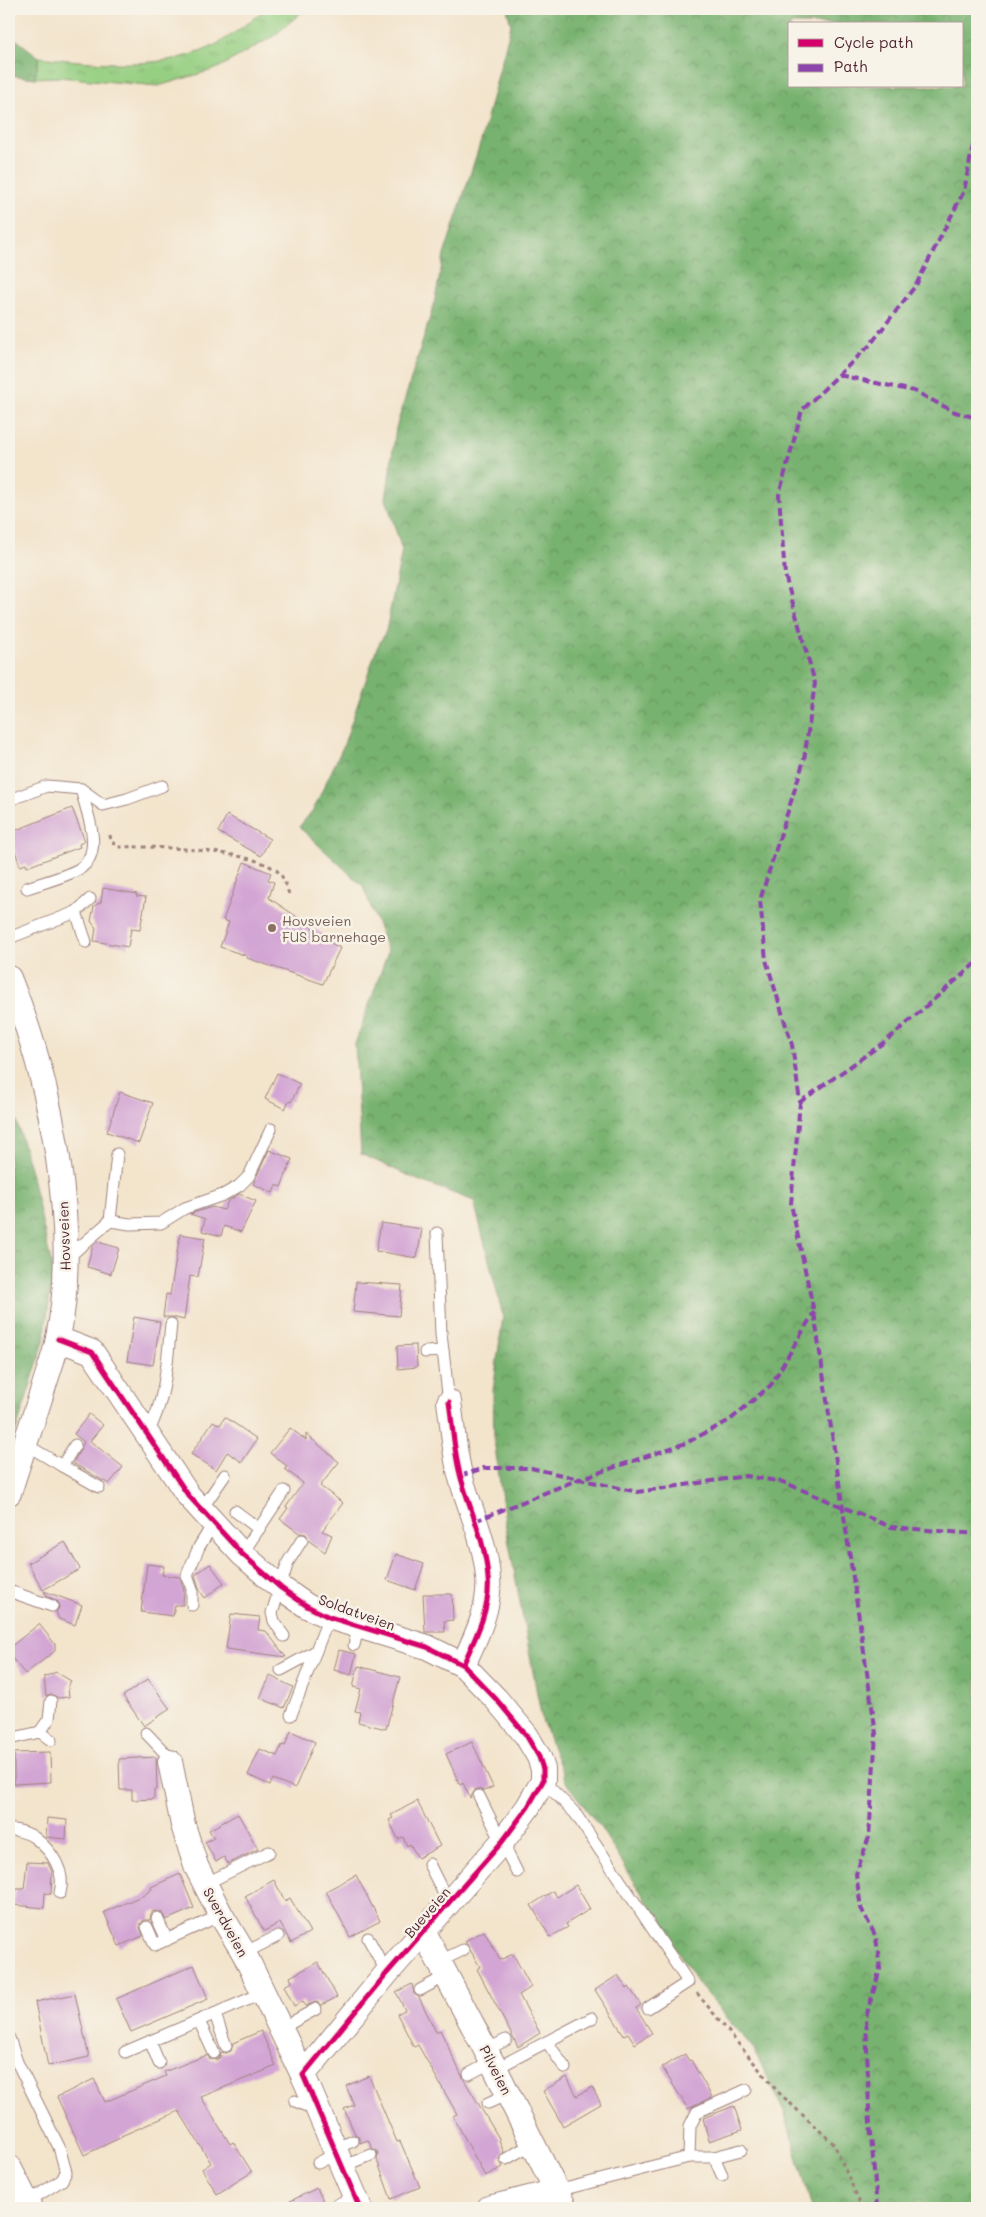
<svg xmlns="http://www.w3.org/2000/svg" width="986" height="2217" font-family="Mali,sans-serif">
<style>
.grass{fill:url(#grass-tufts);stroke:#707756}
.forest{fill:url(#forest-crowns);stroke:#61684e;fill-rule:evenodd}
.building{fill:#d3a5d4}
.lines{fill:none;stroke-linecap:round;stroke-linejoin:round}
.service-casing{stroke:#9e827c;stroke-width:13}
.minor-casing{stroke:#9e827c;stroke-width:26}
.path{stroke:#9e827c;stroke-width:3;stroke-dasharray:4 4;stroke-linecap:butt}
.service{stroke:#fff;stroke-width:11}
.minor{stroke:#fff;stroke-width:24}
.quiet{stroke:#8e44ad;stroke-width:4;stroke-dasharray:8 4;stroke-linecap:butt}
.cycleway-casing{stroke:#f7f3e8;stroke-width:8}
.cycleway{stroke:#d6006c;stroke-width:5}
.education-dot{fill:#8d6e63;stroke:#f7f3e8;stroke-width:2}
.labels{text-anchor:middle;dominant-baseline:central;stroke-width:5;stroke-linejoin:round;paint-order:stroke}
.education-label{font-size:14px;fill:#785e54;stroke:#f7f3e8;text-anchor:start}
.street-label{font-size:14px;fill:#4a1f2b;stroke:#f7f3e8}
</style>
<defs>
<pattern id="grass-tufts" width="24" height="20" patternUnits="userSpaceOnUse" patternTransform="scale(1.25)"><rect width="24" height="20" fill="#96cf82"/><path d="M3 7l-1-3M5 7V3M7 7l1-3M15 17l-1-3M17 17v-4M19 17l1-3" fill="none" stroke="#83b170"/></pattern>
<pattern id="forest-crowns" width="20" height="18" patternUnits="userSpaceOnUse" patternTransform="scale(1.25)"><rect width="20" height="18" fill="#78b270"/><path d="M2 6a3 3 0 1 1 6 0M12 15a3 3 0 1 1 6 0" fill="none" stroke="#64905c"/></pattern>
</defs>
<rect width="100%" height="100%" fill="#f7f3e8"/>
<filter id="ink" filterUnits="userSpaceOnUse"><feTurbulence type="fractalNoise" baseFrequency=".02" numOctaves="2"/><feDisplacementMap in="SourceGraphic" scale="10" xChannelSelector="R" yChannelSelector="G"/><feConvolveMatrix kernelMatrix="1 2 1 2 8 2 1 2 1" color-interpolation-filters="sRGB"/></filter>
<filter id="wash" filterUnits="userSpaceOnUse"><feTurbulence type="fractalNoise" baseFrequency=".0096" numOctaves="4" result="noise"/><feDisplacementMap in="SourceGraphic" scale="20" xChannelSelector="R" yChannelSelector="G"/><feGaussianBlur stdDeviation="1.12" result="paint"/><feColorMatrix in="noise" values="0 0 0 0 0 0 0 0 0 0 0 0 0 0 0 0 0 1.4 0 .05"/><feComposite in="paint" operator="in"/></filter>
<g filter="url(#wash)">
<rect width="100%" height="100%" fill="#f3e4cc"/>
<path class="grass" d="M266,9H305L274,36L216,69L158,86L59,77L35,78L39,57C94,63 169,72 219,43C236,33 251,20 266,9Z"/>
<g class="forest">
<path d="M507,9H977V2208H812L784,2111L753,2048L699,1985L602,1830L567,1784L542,1720L505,1522L494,1439L493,1391L503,1316L474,1201L418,1180L361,1154L355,1044L388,952L363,886L299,827L313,810L343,747L377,648L386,631L402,550L386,499L396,428L434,304L444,255L481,141L511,25ZM790,24H962V86H790Z"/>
<path d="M9,10L13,37L39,57L35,78L9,75Z"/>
<path d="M15,1116L31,1172L53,1271L44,1342L9,1453V1120Z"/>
</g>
<g id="blocks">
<g class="building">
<path d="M72,808L85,841L79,844L80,847L27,867L26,864L20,866L9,833Z"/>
<path d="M227,815L270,839L261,856L218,832Z"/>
<path d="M244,862L271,873L268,880L274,882L269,898L324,935L322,938L340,948L323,984L247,958V956L220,947L229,922L223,920Z"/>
<path d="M103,888L137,894L136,896L146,897L140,930L131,929L128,947L94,941L96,928L91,921L94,906L101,902Z"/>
<path d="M277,1073L300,1084L291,1102L289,1101L285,1109L265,1099Z"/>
<path d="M120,1092L153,1103L139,1143L107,1132Z"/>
<path d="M269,1150L292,1159L281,1187L276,1185L273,1193L253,1184Z"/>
<path d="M239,1194L256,1201L241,1232L224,1226L221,1236L202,1231L205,1219L190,1214L212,1207L224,1210L228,1201Z"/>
<path d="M381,1223L422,1229L417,1258L376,1251Z"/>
<path d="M180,1234L205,1238L198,1277L190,1276L184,1320L172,1317H163L166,1294L170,1295Z"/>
<path d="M98,1242L119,1248L111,1274L87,1267L93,1245Z"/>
<path d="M356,1282L402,1285L399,1316L353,1312Z"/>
<path d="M134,1317L160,1322L153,1365L127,1361Z"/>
<path d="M416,1345L417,1367L398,1369L397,1346Z"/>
<path d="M89,1414L103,1425L90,1441L123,1467L109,1484L73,1463L84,1442L74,1434Z"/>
<path d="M225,1417L257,1439L242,1462L227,1452L216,1470L191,1454L213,1421L220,1425Z"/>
<path d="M290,1428L306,1440V1434L339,1462L320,1486L343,1503L322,1531L332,1535L325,1552L309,1541L306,1534L299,1533L280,1519L288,1508L286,1507L303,1483L285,1469L287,1466L270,1453Z"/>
<path d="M65,1542L80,1569L43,1590L28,1563Z"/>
<path d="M396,1554L424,1564L415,1590L387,1580Z"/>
<path d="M147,1564L164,1566L162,1575L180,1577L184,1590L183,1605H175L173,1616L141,1612Z"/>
<path d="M210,1564L224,1583L205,1598L200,1591L195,1575Z"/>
<path d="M44,1591L82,1605L75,1625L59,1619L56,1612L59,1608L58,1602L47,1596Z"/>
<path d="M423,1594H452L453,1620L444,1621L445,1632H425Z"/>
<path d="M231,1614L260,1617L258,1630L266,1631L286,1657L226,1649Z"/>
<path d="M39,1624L55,1644V1651L25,1674L9,1654V1648Z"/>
<path d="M339,1650L356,1654L351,1675L334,1670Z"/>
<path d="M358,1666L400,1677L386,1729L358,1722L360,1712L355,1711L361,1689L353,1687Z"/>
<path d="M56,1672L71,1681L68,1686L69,1697L58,1698L51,1694L46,1696L44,1677Z"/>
<path d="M270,1676L293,1687L284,1708L260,1698Z"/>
<path d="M148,1679L170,1709L144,1726L123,1696Z"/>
<path d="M291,1731L315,1742L295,1788L273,1779L270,1785L248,1775L260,1749L277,1756L282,1745L285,1746Z"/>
<path d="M472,1742L493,1787L484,1791L476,1789L470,1798L463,1783L460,1785L446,1754Z"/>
<path d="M50,1752L51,1782L14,1784V1753Z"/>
<path d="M156,1757L157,1789H154V1799L132,1800V1790H120L119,1759Z"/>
<path d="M417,1801L440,1846L418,1858L410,1844L407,1846L403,1837L398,1839L389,1820L393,1818L391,1815Z"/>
<path d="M238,1814L258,1849L228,1864L224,1857L216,1862L205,1842L214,1838L209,1830Z"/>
<path d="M47,1818L67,1820L66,1839L46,1837Z"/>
<path d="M27,1862L48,1863L52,1872L51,1894L45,1893L44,1908L14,1905L16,1889H24Z"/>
<path d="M180,1874L194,1908L166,1920L161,1912L153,1911L151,1914L150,1920H144L141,1923L140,1927L143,1936L119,1946L104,1912L144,1895L152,1889L151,1887Z"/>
<path d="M356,1875L380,1921L350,1937L326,1891Z"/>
<path d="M274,1880L285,1901L290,1898L310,1932L291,1943L280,1923L264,1931L245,1896Z"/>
<path d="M576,1885L590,1909L566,1924L568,1927L550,1937L531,1905L553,1891L557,1897Z"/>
<path d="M484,1931L500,1960L513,1954L531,1987L519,1995L540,2033L518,2047L477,1969L480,1967L465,1941Z"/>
<path d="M318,1962L337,1997L322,2005L316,2002L305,2006L303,2001L294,2006L284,1986L292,1982L290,1977Z"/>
<path d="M194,1965L208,1999L131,2032L116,1999Z"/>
<path d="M618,1975L627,1989L629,1987L641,2005L636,2008L652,2033L635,2044L628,2033L624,2035L595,1990Z"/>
<path d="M412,1984L414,1994L419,1997L436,2032L440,2030L463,2078L500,2140L499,2141L504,2152L499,2159L503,2167L485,2176L453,2116L457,2114L418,2045L414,2047L397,2014L405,2010L396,1992Z"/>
<path d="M75,1994L89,2057L48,2066L35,2002Z"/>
<path d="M261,2031L276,2066L201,2097L230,2144L233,2142L252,2172L217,2194L202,2169L211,2163L179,2111L121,2136L122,2137L84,2155L57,2097L94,2079L105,2102L166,2076L164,2072L207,2055L210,2059L217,2060L220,2057L221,2052L225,2053L231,2051L233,2043Z"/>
<path d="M685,2054L689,2061L691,2060L712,2097L688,2109L662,2067Z"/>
<path d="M369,2076L397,2142L400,2141L420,2187L391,2199L377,2160L378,2152L372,2148L368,2140L360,2143V2138L355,2134L344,2109L354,2105L346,2086Z"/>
<path d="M567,2077L577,2096L592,2087L601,2104L563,2126L543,2091Z"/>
<path d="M734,2106L742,2130L709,2141L703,2118Z"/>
<path d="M317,2188L324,2203L323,2208H276Z"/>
</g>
</g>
</g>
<g filter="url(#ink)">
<use href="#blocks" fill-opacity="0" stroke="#9e827c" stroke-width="1"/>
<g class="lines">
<g class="service-casing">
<g id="service">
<path d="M81,789L103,805L127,799L162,786"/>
<path d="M9,800L47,786L81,789C86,811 104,850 82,867C72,875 41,883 27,888"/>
<path d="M76,912L86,942"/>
<path d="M9,938L76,912L90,899"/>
<path d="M110,1221L117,1154"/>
<path d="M437,1233L441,1334L449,1402"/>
<path d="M66,1259L110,1221L130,1224L161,1223L185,1208L223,1195L239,1186L249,1176L271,1129"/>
<path d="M425,1352L443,1351"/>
<path d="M148,1432C166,1400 167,1361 171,1324"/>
<path d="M25,1444L62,1466L75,1445"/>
<path d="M62,1466L99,1487"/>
<path d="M201,1510L225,1475"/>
<path d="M235,1511L259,1529"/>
<path d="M242,1554L284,1491"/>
<path d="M9,1591L52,1606"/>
<path d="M192,1605V1589L187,1575L199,1547L213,1524"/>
<path d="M284,1636L274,1621L272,1613L288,1562L302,1540"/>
<path d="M354,1645L359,1625"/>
<path d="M281,1670L316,1651"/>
<path d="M291,1715L329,1617"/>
<path d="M40,1732L49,1719L51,1701"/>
<path d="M146,1733L166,1754L170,1762"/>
<path d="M9,1739L40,1732L51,1740"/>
<path d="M543,1781L575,1813L688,1982L648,2008"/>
<path d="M479,1796L517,1872"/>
<path d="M9,1829C18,1831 28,1832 35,1838C52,1851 66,1872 60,1893"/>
<path d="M429,1864L449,1904"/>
<path d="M205,1884L269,1852"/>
<path d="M157,1918L167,1940"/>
<path d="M147,1927L155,1945L221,1915"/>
<path d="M368,1938L387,1973"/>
<path d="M244,1953L278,1936"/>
<path d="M438,1962L463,1950"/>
<path d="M420,1990L446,1976"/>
<path d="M215,2014L226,2046"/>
<path d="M199,2021L214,2053"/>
<path d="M282,2028L316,2009"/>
<path d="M9,2038L17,2062L59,2147L66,2172L62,2180L27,2202"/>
<path d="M150,2041L159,2063"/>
<path d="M547,2042L565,2068"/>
<path d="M486,2050L506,2040"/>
<path d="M125,2052L263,1993"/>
<path d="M495,2069L592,2018"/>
<path d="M469,2074L492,2062"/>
<path d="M295,2101L316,2110"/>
<path d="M488,2103L508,2094"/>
<path d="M334,2149L353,2141"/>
<path d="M689,2157H714L722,2175"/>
<path d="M714,2157L741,2150"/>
<path d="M506,2159L532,2144"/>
<path d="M318,2163L336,2154"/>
<path d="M342,2167L371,2155"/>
<path d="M557,2191L689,2157L690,2126L697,2112L746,2090"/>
<path d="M330,2208L355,2196"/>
</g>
</g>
<g class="minor-casing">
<g id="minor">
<path d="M9,978C51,1080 80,1228 58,1338C55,1355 48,1372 43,1389C32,1424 20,1458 9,1493"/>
<path d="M58,1339L92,1352L188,1495L242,1554L281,1588L307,1606L329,1617L427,1647L463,1665C475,1639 491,1608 488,1578C486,1543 470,1510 461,1478C454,1454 453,1427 449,1402"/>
<path d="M170,1762L183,1825L196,1866L221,1915L244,1953L303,2075"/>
<path d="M424,1933L492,2062L565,2208"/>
<path d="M9,2167L30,2208"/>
<path d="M360,2208L303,2075L387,1973L502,1842L528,1807L543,1781V1769L539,1757L526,1735L496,1699L463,1665"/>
<path d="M489,2208L557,2191"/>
</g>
</g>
<g class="path">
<path d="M110,835L111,841L118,847C150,846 262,849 281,875C285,881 287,890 290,896"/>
<path d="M697,1993L777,2091L834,2144L862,2208"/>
</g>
<use href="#service" class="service"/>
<use href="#minor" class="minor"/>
<g class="quiet">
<path d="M839,375L914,391L955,412L977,418"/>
<path d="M800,1102L886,1041L977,962"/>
<path d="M460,1476L484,1468H531L637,1492L746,1476L783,1482L891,1527L977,1534"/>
<path d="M475,1521L577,1480L686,1443L730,1420L771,1385L814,1312"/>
<path d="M877,2208L869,2110L866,2017L880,1969L876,1937L861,1908L856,1874L869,1837L876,1734L814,1312L791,1204L800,1102L792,1045L766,960L760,900L804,760L815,683L785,575L779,495L802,410L870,345L916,285L964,191L977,125"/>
</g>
<g class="cycleway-casing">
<g id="cycleway">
<path d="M58,1339L92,1352L188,1495L242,1554L281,1588L307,1606L329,1617L427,1647L463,1665C475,1639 491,1608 488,1578C486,1543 470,1510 461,1478C454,1454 453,1427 449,1402"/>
<path d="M360,2208L303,2075L387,1973L502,1842L528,1807L543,1781V1769L539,1757L526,1735L496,1699L463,1665"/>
</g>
</g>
<use href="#cycleway" class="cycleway"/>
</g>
</g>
<circle class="education-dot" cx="272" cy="928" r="5"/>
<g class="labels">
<g class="education-label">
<text x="282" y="920">Hovsveien<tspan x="282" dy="16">FUS barnehage</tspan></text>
</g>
<g class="street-label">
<text transform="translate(64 1236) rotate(-92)">Hovsveien</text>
<text transform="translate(357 1612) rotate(20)">Soldatveien</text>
<text transform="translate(427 1912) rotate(-49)">Bueveien</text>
<text transform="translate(226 1922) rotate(61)">Sverdveien</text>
<text transform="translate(496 2070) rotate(63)">Pilveien</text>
</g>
</g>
<rect width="986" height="2217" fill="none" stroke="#f7f3e8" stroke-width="30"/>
<rect x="788" y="22" width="175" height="65" fill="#f7f3e8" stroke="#b29e9c"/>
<rect x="798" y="39" width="25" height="8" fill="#d6006c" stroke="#b29e9c"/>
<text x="834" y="48" font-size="15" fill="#4a1f2b">Cycle path</text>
<rect x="798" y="64" width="25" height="8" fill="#8e44ad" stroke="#b29e9c"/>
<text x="834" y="72" font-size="15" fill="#4a1f2b">Path</text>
</svg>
